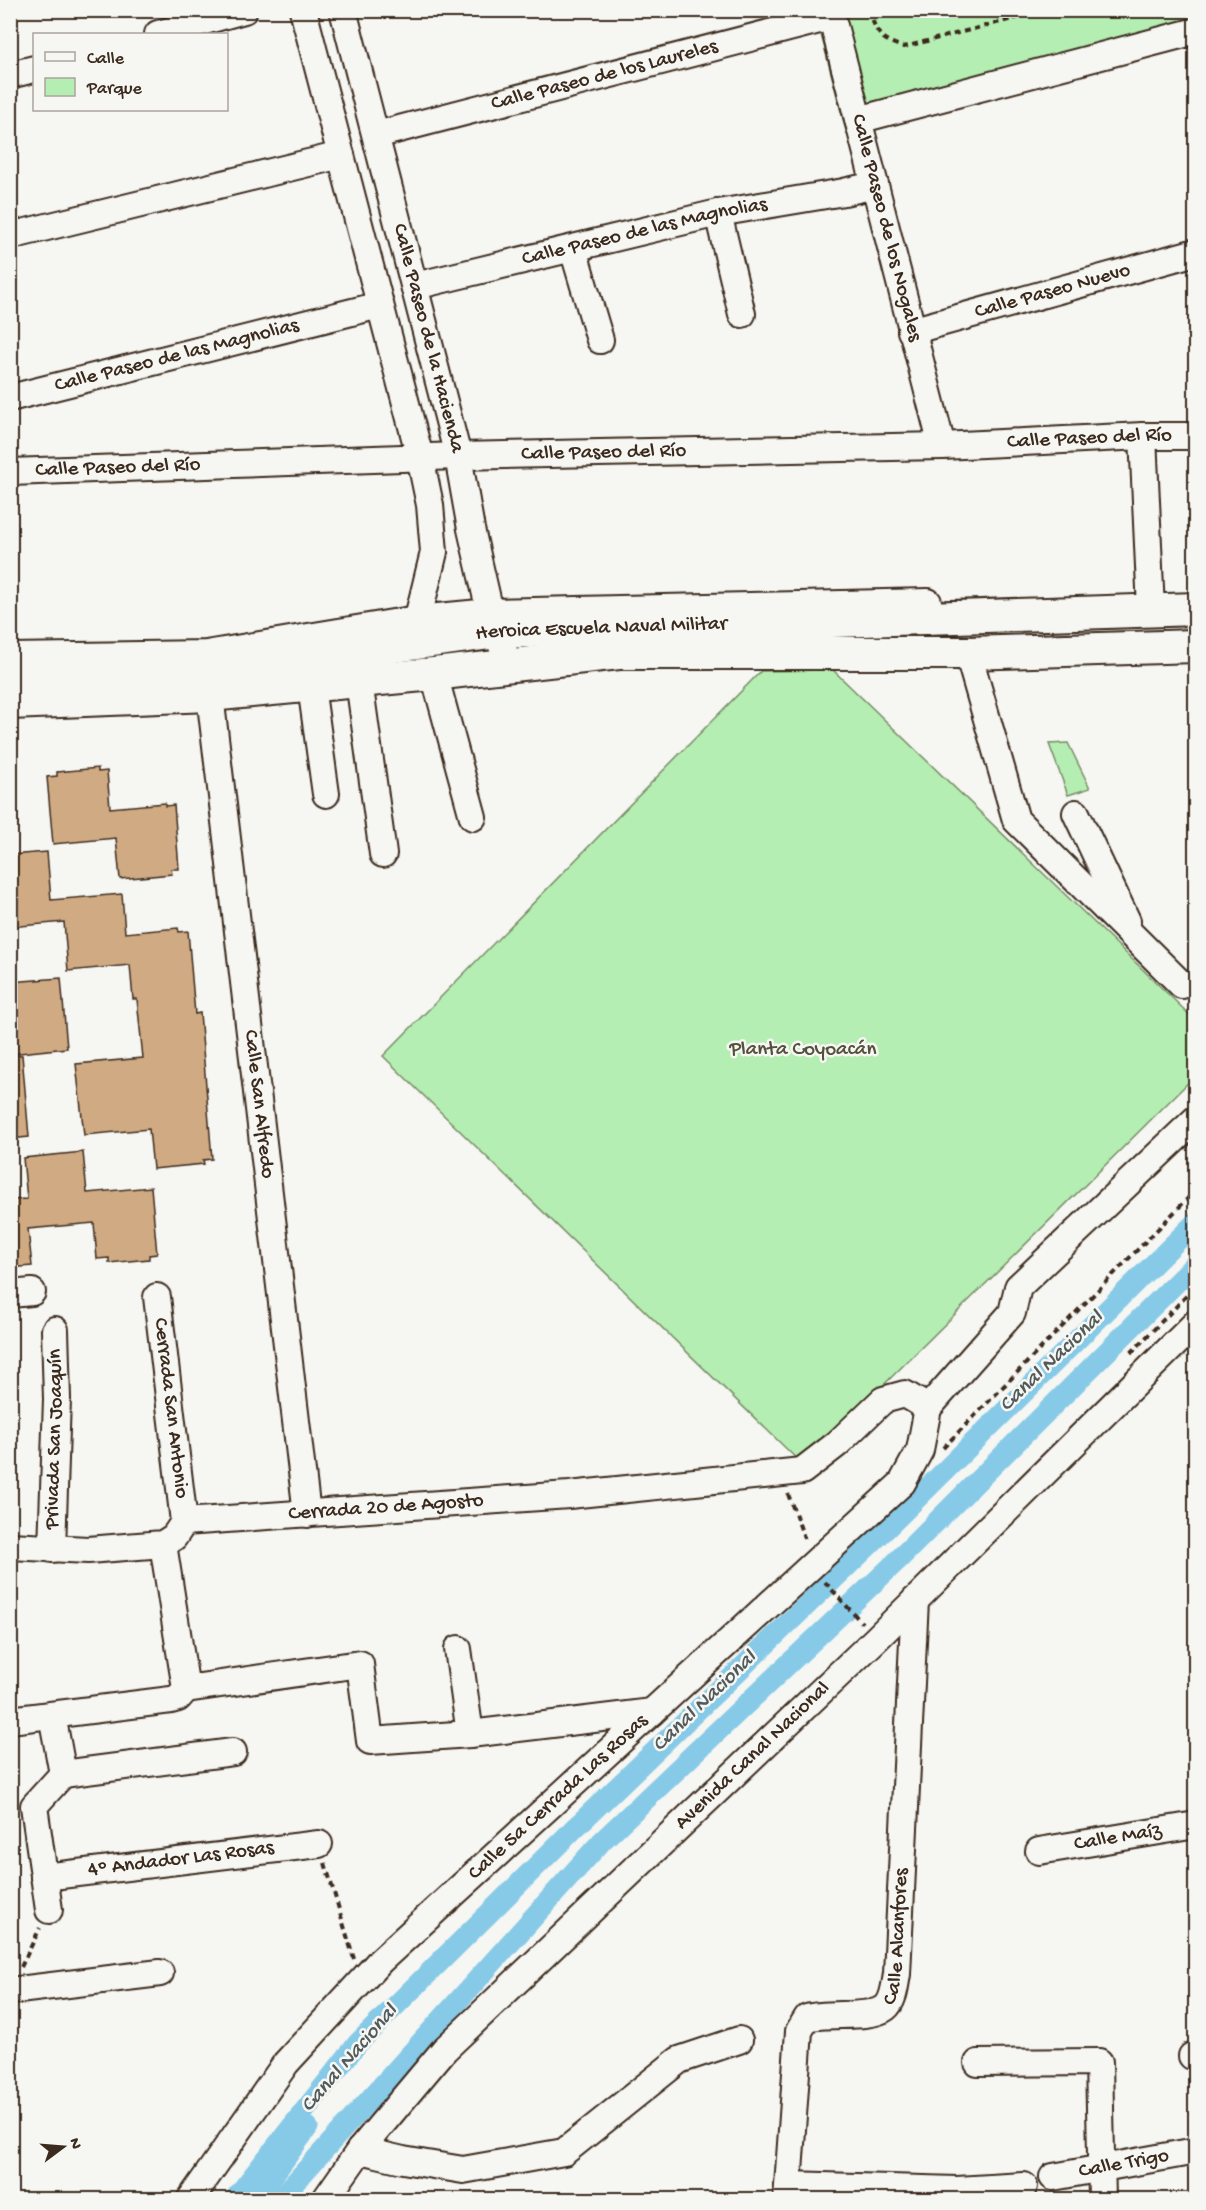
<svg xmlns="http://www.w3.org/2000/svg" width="1206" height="2210" font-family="'Gochi Hand',sans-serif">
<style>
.green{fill:#b5eeb2;stroke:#788c68;stroke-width:1.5}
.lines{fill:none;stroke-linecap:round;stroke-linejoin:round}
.canal{stroke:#87cae8;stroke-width:21}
.building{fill:#d0aa82;stroke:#3b2a1e;stroke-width:1.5}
.minor-casing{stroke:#3b2a1e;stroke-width:30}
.major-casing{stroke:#3b2a1e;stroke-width:36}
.path{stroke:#3b2a1e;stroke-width:4;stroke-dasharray:6 4.5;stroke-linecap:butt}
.minor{stroke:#f6f6f2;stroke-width:26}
.major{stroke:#f6f6f2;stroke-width:32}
.labels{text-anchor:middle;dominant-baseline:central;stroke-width:5;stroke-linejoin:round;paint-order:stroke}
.street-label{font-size:21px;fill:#3b2a1e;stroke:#f6f6f2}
.park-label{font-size:21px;fill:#53513c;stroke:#f6f6f2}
.water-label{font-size:22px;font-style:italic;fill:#525a5b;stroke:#f6f6f2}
</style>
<rect width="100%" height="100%" fill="#f6f6f2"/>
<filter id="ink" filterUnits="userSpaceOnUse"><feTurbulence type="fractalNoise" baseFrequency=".0167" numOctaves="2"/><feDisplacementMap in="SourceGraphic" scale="12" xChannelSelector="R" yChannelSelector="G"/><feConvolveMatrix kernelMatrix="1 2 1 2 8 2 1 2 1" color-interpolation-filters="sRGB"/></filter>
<g filter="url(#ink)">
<g class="green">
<path d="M815,11H1195V41L846,131Z"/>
<path d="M833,670L1196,1021L1195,1076L803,1465L383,1056L761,671Z"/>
<path d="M1068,743L1090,788L1068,795L1049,744Z"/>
</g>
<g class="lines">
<g class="canal">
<path d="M234,2200L358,2043L580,1823L885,1530L1196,1222"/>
<path d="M255,2200L308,2127"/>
<path d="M279,2200L602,1841L897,1561L1196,1263"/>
</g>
</g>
<g class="building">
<path d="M98,768V772L107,771L110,808L165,803V806L174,805L179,869H171L172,874L120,879L116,838L53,844L47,777L57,776V772Z"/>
<path d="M47,852L51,900L122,894L125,933L178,928L179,932L188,931L195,1014L200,1013L212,1159L203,1160L204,1164L153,1169L149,1129L84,1135L76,1064L143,1058L137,999H133L130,965L68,971L64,922L10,927V855Z"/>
<path d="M61,978L67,1048L10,1054V982Z"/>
<path d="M10,1055H22L29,1137L10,1139Z"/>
<path d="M83,1152L87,1193L151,1187L157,1254L149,1255V1259L109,1263V1258L97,1259L94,1223L28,1229L32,1266L10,1268V1200L27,1199L23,1158Z"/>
</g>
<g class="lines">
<g class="minor-casing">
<g id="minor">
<path d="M303,10L420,457L430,505L434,552L414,634"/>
<path id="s1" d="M343,10L458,456L471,529L490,612L498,632L508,666"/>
<path id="s2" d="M830,10L942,446"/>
<path d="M158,34L244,10"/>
<path d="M10,75L34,69"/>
<path d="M858,120L1196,31"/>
<path id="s3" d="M376,135L831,17"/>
<path d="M718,213L742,314"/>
<path d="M10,236L341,155"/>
<path d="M573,249L600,340"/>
<path id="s4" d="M415,286L718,213L844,192L875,185"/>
<path id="s5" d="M911,331L1196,252"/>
<path id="s6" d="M10,398L380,305"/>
<path d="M1143,436L1151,610"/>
<path id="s7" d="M10,472L458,456L942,446L1143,436H1196"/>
<path d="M968,653L1016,820L1182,985"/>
<path d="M10,657L206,654L417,619L490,612L928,602"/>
<path d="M434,674L473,817"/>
<path d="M359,681L383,854"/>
<path d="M311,686L326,794"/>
<path id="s8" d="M210,695L307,1514"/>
<path d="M1076,813L1127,921"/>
<path d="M10,1294L32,1292"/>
<path id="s9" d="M157,1297L184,1522"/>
<path d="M928,1408L1012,1313L1018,1287L1196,1119"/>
<path id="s10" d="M10,1546L88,1550L163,1544L174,1537L184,1522L569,1495L802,1471L837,1444L883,1400L905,1394L928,1408"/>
<path id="s11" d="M52,1549L57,1399L55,1330"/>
<path d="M458,1649L470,1734L652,1712"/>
<path d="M186,1689L360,1664L370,1741L470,1734"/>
<path d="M10,1720L171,1700L178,1698L186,1689L163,1544"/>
<path d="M63,1774L233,1752"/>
<path id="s12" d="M1039,1851L1196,1825"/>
<path d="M44,1877L319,1844"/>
<path d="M49,1910L34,1806L63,1774L52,1715"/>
<path d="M10,1991L160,1973"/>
<path d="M1192,2056H1196"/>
<path d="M978,2063L1099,2062L1102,2200"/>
<path d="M360,2150L403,2160L463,2170L564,2152L679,2060L739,2040"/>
<path id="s13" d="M1053,2177L1196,2151"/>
<path d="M789,2185L957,2190L1024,2186"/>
<path id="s14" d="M190,2200L286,2063L380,1961L902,1483L920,1450L928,1408"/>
<path id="s15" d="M325,2200L360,2150L444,2050L876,1639L1196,1323"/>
<path id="s16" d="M787,2200L799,2031L807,2018C827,2012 870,2019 885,2008C894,2001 895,1985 897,1974L915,1600"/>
</g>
</g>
<g class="major-casing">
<g id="major">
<path id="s17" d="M10,673L211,671L498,632L1196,609"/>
<path d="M10,703L210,695L434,674L619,653H968L1196,646"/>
</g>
</g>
<g class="path">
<path d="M869,10C877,34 879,40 904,47L1047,10"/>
<path d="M1131,1353L1196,1286"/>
<path d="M943,1448L1196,1190"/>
<path d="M788,1494L806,1543"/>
<path d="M825,1582L862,1623"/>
<path d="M325,1863L354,1959"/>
<path d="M21,1967L40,1928"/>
</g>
<use href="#minor" class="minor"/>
<use href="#major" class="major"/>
</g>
</g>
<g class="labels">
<g class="street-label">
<text stroke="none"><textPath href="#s3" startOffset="236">Calle Paseo de los Laureles</textPath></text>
<text stroke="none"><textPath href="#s2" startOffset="225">Calle Paseo de los Nogales</textPath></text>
<text stroke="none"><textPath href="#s4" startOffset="236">Calle Paseo de las Magnolias</textPath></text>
<text stroke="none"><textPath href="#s5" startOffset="147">Calle Paseo Nuevo</textPath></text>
<text stroke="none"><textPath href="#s1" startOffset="339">Calle Paseo de la Hacienda</textPath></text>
<text stroke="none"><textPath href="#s6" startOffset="172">Calle Paseo de las Magnolias</textPath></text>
<text stroke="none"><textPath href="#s7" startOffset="1080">Calle Paseo del Río</textPath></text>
<text stroke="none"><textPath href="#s7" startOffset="594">Calle Paseo del Río</textPath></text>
<text stroke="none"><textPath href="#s7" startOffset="108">Calle Paseo del Río</textPath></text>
<text stroke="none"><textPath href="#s17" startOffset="594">Heroica Escuela Naval Militar</textPath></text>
<text stroke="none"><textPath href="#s8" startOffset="412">Calle San Alfredo</textPath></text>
<text stroke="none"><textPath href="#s9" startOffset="112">Cerrada San Antonio</textPath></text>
<text stroke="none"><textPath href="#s11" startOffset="110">Privada San Joaquín</textPath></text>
<text stroke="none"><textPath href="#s10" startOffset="387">Cerrada 20 de Agosto</textPath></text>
<text stroke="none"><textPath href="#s15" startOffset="618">Avenida Canal Nacional</textPath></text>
<text stroke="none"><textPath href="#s14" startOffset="548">Calle 5a Cerrada Las Rosas</textPath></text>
<text stroke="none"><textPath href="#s12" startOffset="80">Calle Maíz</textPath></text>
<text transform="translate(181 1860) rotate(-7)">4º Andador Las Rosas</text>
<text stroke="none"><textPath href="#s16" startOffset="338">Calle Alcanfores</textPath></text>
<text stroke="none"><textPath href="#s13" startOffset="72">Calle Trigo</textPath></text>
</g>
<g class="park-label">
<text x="803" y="1050">Planta Coyoacán</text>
</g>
<g class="water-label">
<text transform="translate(1052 1362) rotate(-44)">Canal Nacional</text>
<text transform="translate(705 1702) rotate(-44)">Canal Nacional</text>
<text transform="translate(350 2059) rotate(-49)">Canal Nacional</text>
</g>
</g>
<rect width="1206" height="2210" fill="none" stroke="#f6f6f2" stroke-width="36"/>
<rect x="18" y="18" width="1170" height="2174" fill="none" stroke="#3b2a1e" stroke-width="2" filter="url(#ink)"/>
<rect x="33" y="33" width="195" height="78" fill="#f6f6f2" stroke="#aba49d" stroke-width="1.5"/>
<rect x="45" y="52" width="30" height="9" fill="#f6f6f2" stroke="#aba49d" stroke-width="1.5"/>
<text x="87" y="63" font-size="18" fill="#3b2a1e">Calle</text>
<rect x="45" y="78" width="30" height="18" fill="#b5eeb2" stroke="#aba49d" stroke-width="1.5"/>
<text x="87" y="93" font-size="18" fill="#3b2a1e">Parque</text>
<g transform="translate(63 2147) rotate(74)" stroke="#f6f6f2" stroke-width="4.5" paint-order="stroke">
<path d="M0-4.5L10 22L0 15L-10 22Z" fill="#3b2a1e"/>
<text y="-9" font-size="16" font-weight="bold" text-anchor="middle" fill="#3b2a1e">N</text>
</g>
</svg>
